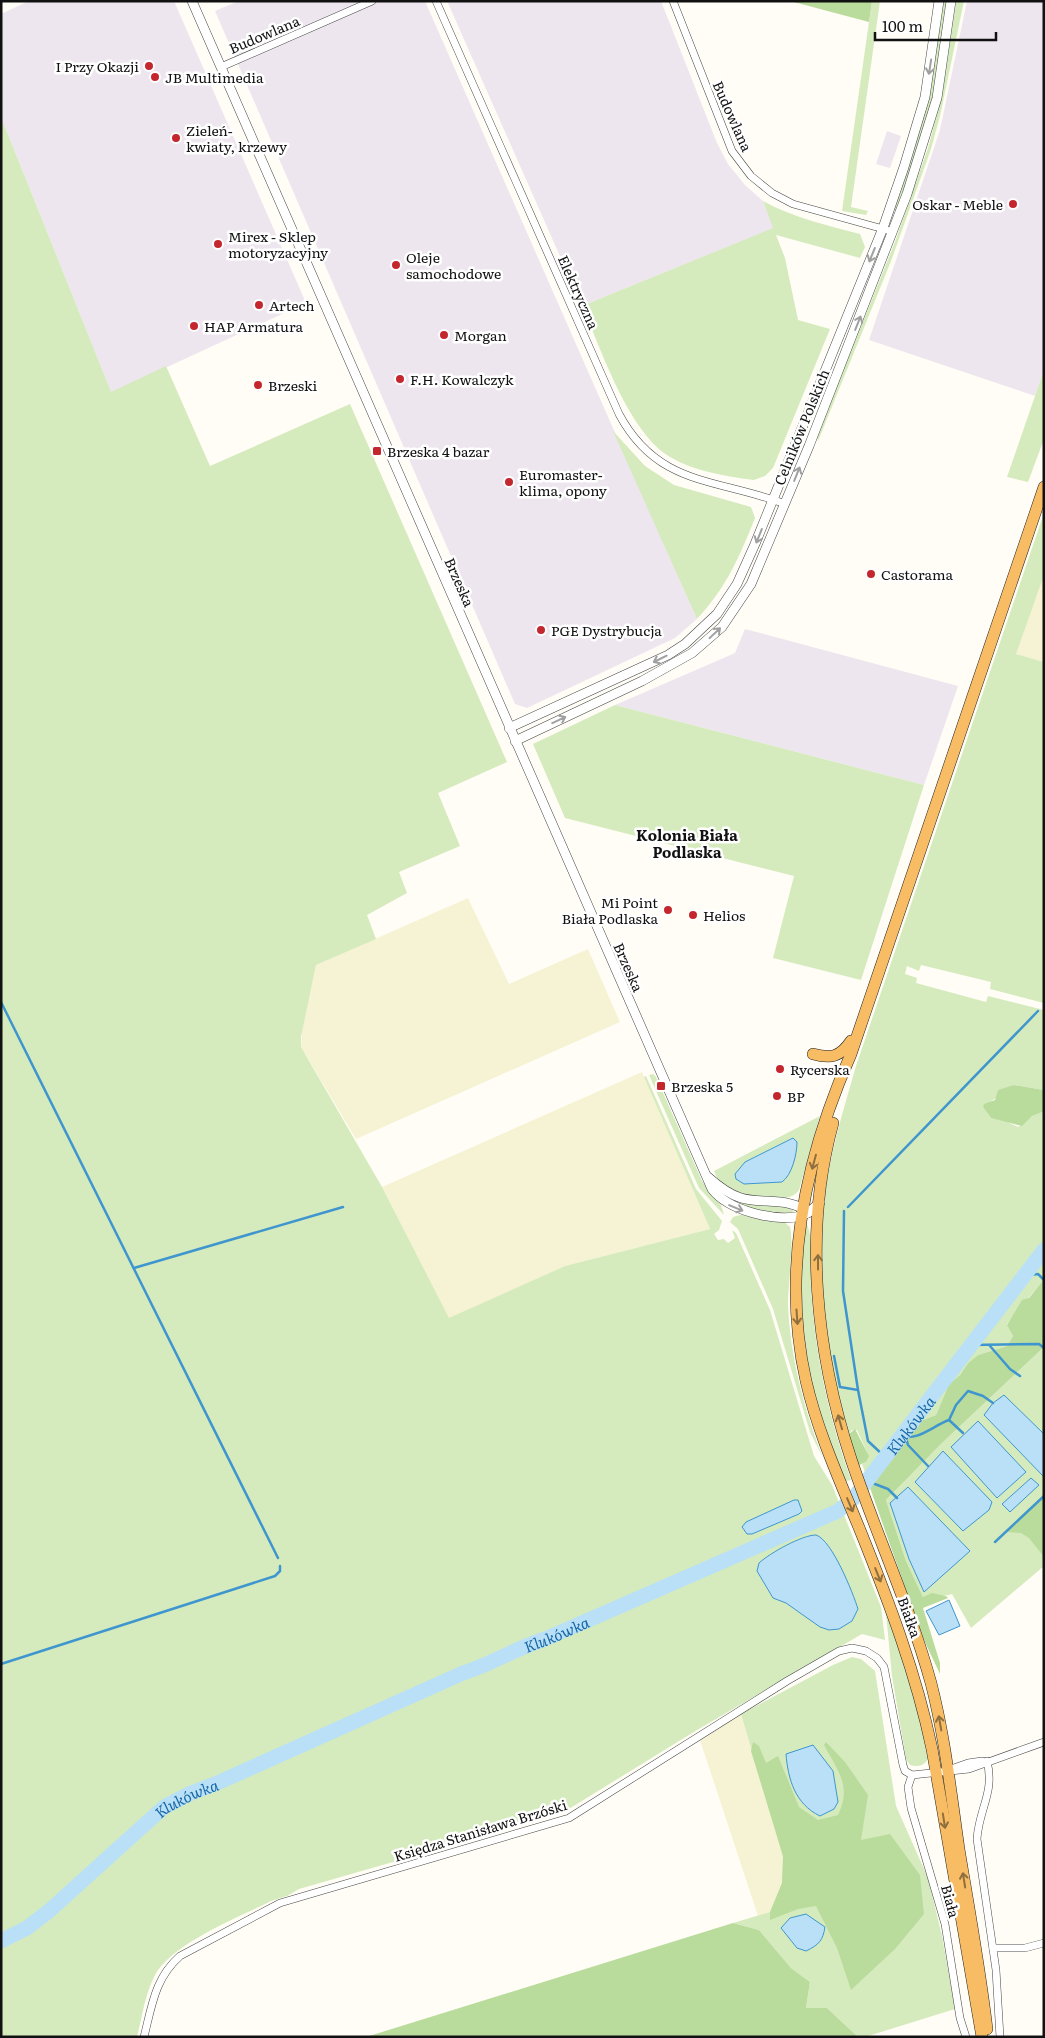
<svg xmlns="http://www.w3.org/2000/svg" width="1045" height="2038" font-family="Literata,serif">
<style>
.industrial{fill:#eee6ef}
.farmland{fill:#f6f3d4}
.green{fill:#d5ebbd}
.forest{fill:#b9dc9c}
.water{fill:#b9e0f7;stroke:#3f96cf}
.lines{fill:none;stroke-linecap:round;stroke-linejoin:round}
.stream{stroke:#3f96cf;stroke-width:2.5}
.river{stroke:#b9e0f7;stroke-width:15}
.minor-casing{stroke:#444;stroke-width:8}
.tertiary-casing{stroke:#444;stroke-width:10}
.trunk-casing{stroke:#222;stroke-width:12}
.minor{stroke:#fff;stroke-width:7}
.tertiary{stroke:#fff;stroke-width:9}
.trunk{stroke:#f7bc64;stroke-width:11}
.oneway{stroke:#a0a0a0}
.oneway2{stroke:#906f3f}
.poi-dot{fill:#c4262e;stroke:#fff;stroke-width:2}
.labels{text-anchor:middle;dominant-baseline:central;stroke-width:5;stroke-linejoin:round;paint-order:stroke}
.street-label{font-size:14px;fill:#111;stroke:#fff}
.poi-label{font-size:14px;fill:#111;stroke:#fff;text-anchor:start}
.neighbourhood-label{font-size:15px;font-weight:bold;fill:#111;stroke:#fff}
.water-label{font-size:15px;font-style:italic;fill:#1768a6;stroke:#fff}
</style>
<rect width="100%" height="100%" fill="#fffdf5"/>
<g class="industrial">
<path d="M29,1H174L306,303L111,393L1,117V14Z"/>
<path d="M239,1H425L697,619L675,638L527,708L515,704L215,11Z"/>
<path d="M447,1H661L717,143L728,164L745,185L763,201L774,228L582,306Z"/>
<path d="M967,1H1044V370L1035,396L869,340L940,130Z"/>
<path d="M887,131L901,136L890,168L876,164Z"/>
<path d="M745,629L958,686L924,785L615,705L735,653Z"/>
</g>
<g class="farmland">
<path d="M1043,575H1044V662L1015,654Z"/>
<path d="M468,898L509,984L588,949L620,1022L356,1139L301,1047L302,1030L316,965Z"/>
<path d="M642,1072L710,1229L565,1266L449,1319L382,1187Z"/>
<path d="M741,1714L783,1856L782,1883L770,1912L758,1916L700,1740Z"/>
</g>
<g class="green">
<path d="M872,1H880L851,207L868,211L866,215L842,211Z"/>
<path d="M944,1H947L932,102L897,211L893,210L928,101Z"/>
<path d="M958,1H964L940,116L931,149L891,261L818,441L817,436L895,242L928,148L942,96L956,3Z"/>
<path d="M1,117L111,392L166,366L210,466L350,404L507,762L438,793L460,846L399,872L407,893L367,915L376,939L316,965L301,1037V1047L382,1187L449,1318L565,1266L710,1229L644,1077L646,1076L696,1189L722,1221L719,1230L714,1234L718,1240L724,1239L728,1243L735,1238L732,1230L736,1233L770,1310L814,1456L832,1485L881,1607L885,1640L862,1634L697,1730L564,1812L490,1831L466,1841L299,1889L287,1896L271,1901C238,1918 170,1944 154,1977C145,1995 142,2017 137,2037H1Z"/>
<path d="M763,201C794,218 826,225 860,234L865,247L860,258L776,235L785,258L798,320L830,329L773,468L765,476L754,480C724,476 684,470 660,450C623,417 602,351 582,306L773,228Z"/>
<path d="M1044,370V439L1028,482L1007,477Z"/>
<path d="M613,431L645,466L674,485L751,507L755,518C739,558 726,588 697,619Z"/>
<path d="M1044,513V575L1016,654L1044,662V1003L990,989L991,982L921,965L919,971L907,966L905,974L917,978L916,983L986,1002L988,996L1044,1010V1090L1014,1085L983,1107L991,1118L1003,1120L1018,1127L1037,1112L1044,1111V1279L1007,1324L1013,1336L1007,1346L978,1355L968,1363L960,1375L949,1384L936,1415L916,1422L894,1447L869,1485L862,1464L866,1462L867,1452L857,1430H852L848,1435C827,1362 816,1282 824,1206C828,1158 843,1112 856,1066Z"/>
<path d="M615,705L924,785L861,980L773,958L794,876L565,818L533,744Z"/>
<path d="M653,1074L656,1077L702,1181L721,1205L724,1215L699,1188L649,1075Z"/>
<path d="M820,1116L799,1190C789,1207 735,1197 722,1185C718,1181 716,1175 714,1171Z"/>
<path d="M737,1203L783,1206L794,1211L791,1213L758,1211Z"/>
<path d="M743,1214L782,1220L790,1227C794,1243 788,1285 788,1304C790,1357 804,1409 823,1458L810,1432L773,1309L738,1229L730,1222L733,1217Z"/>
<path d="M805,1222C815,1233 810,1273 811,1289C815,1355 829,1418 851,1480L843,1482C821,1423 800,1361 799,1298C799,1273 803,1246 805,1222Z"/>
<path d="M1044,1347V1566L971,1628L952,1594C943,1597 933,1595 923,1597L906,1561L886,1500L942,1443Z"/>
<path d="M863,1554L895,1630L930,1754C927,1764 921,1768 910,1765L906,1759L892,1676L886,1613Z"/>
<path d="M852,1657L861,1659L875,1671L896,1806L928,1878L942,1936L955,2009L865,2037H858L827,2008H806L810,1982L791,1968L759,1930L733,1923L770,1912L782,1883L783,1857L741,1714L833,1665Z"/>
</g>
<g class="forest">
<path d="M790,1H872L869,22Z"/>
<path d="M1014,1085L1044,1090V1111L1032,1116L1022,1126L991,1118L983,1107L984,1104L995,1100L998,1090Z"/>
<path d="M1044,1279V1347L942,1443L886,1500L906,1561L923,1597L932,1593L946,1596L948,1598L923,1608L940,1663V1674L923,1638L869,1485L894,1447L917,1422L936,1415L949,1384L960,1375L968,1363L978,1355L1007,1346L1013,1336L1007,1325L1022,1300L1029,1298Z"/>
<path d="M855,1429L869,1456L866,1462L859,1465L848,1435Z"/>
<path d="M1044,1496V1557L1029,1538L1021,1533L1007,1532Z"/>
<path d="M753,1742L759,1746L766,1763L778,1756L799,1807L818,1820L838,1815C852,1786 838,1771 824,1745L826,1742L845,1762L868,1795L861,1840L890,1834L920,1875L924,1914L895,1949L851,1990L837,1948L816,1906L798,1909L770,1920V1912L782,1883L783,1856L751,1751Z"/>
<path d="M733,1923L759,1930L791,1968L810,1982L806,2008H827L858,2037H366Z"/>
</g>
<g class="water">
<path d="M793,1138L797,1142C797,1154 792,1175 782,1182L744,1184L736,1179L735,1174L745,1162Z"/>
<path d="M1004,1395L1044,1434V1477L984,1415L993,1403Z"/>
<path d="M978,1421L1026,1472L997,1498L951,1447Z"/>
<path d="M943,1451L992,1502L989,1510L963,1531L915,1482Z"/>
<path d="M1031,1478L1039,1485L1010,1512L1002,1504Z"/>
<path d="M908,1487L970,1551L924,1592L909,1559L890,1503Z"/>
<path d="M794,1500H798L802,1511L799,1514L752,1534H747L742,1527L746,1522Z"/>
<path d="M816,1535C832,1540 853,1593 858,1609L852,1621L839,1629L829,1630L820,1627L786,1603L773,1598L757,1571L759,1563C770,1553 802,1535 816,1535Z"/>
<path d="M949,1600L960,1626L939,1635L926,1611Z"/>
<path d="M813,1745L833,1771L838,1802L834,1809L820,1816C795,1804 788,1779 786,1754Z"/>
<path d="M806,1914L825,1927C823,1940 819,1945 806,1951L797,1948L781,1928L790,1918Z"/>
</g>
<g class="lines">
<g class="stream">
<path d="M1,1002L278,1558"/>
<path d="M848,1207L1038,1011"/>
<path d="M844,1211L843,1291L858,1390L868,1441L884,1456"/>
<path d="M1038,1258L1044,1261"/>
<path d="M134,1268L343,1207"/>
<path d="M1023,1276L1038,1274L1044,1280"/>
<path d="M970,1345L1039,1344L1044,1348"/>
<path d="M990,1346L1010,1369L1020,1376"/>
<path d="M834,1356L840,1387L858,1390"/>
<path d="M949,1420L963,1433"/>
<path d="M900,1435C916,1443 934,1425 949,1420L956,1405L968,1391L983,1396L993,1403"/>
<path d="M906,1438L908,1445L928,1466"/>
<path d="M867,1481L888,1489L897,1498"/>
<path d="M995,1542L1044,1496"/>
<path d="M1,1664L275,1576L280,1571V1566"/>
</g>
<path class="river" id="s1" d="M1,1941L27,1928L49,1911L164,1807L191,1793L215,1784L463,1673C492,1664 516,1648 545,1639L838,1511L853,1499L1044,1250"/>
<g class="minor-casing">
<g id="minor">
<path d="M436,1L619,414C658,487 717,478 785,504"/>
<path d="M673,1L732,151L751,176L772,193L793,204L887,230"/>
<path d="M221,67L372,1"/>
<path d="M987,1761C995,1793 979,1808 977,1839L996,1970L1000,2037"/>
<path d="M951,1769L968,1763L982,1761"/>
<path d="M912,1775L908,1787L911,1808L945,1924L960,2018L966,2037"/>
<path d="M993,1948H1025L1044,1943"/>
<path d="M144,2037C152,2005 155,1978 180,1956L280,1903L569,1818L787,1681L839,1651L852,1648L866,1651L877,1658L884,1667L903,1765L905,1771L912,1775L969,1769L1044,1742"/>
</g>
</g>
<g class="tertiary-casing">
<g id="tertiary">
<path d="M192,1L712,1189C729,1211 775,1222 801,1216C809,1214 814,1207 820,1202"/>
<path d="M509,728L668,655L685,644L717,614L737,584L755,544L883,228L904,167L925,97L939,1"/>
<path d="M515,741L642,681L692,653L722,627L751,584L809,446L907,194L937,98L951,1"/>
<path d="M708,1177C718,1186 728,1194 741,1198C761,1204 793,1197 808,1213"/>
</g>
</g>
<g class="trunk-casing">
<g id="trunk">
<path d="M813,1054C831,1059 840,1057 851,1041"/>
<path d="M833,1123C803,1232 816,1353 851,1459C876,1534 910,1607 931,1683C945,1737 951,1794 959,1849C969,1909 980,1969 987,2029"/>
<path d="M982,2037L932,1749C916,1673 889,1602 860,1530C840,1481 818,1433 806,1381C781,1270 806,1156 851,1054L1044,487"/>
</g>
</g>
<use href="#minor" class="minor"/>
<use href="#tertiary" class="tertiary"/>
<use href="#trunk" class="trunk"/>
</g>
<defs><path id="oneway-shaft" d="M-6 0H5M1.5-3L5.5 0L1.5 3" fill="none" stroke-width="1.6" stroke-linecap="round" stroke-linejoin="round" transform="scale(1.25)"/></defs>
<g class="oneway">
<use href="#oneway-shaft" transform="translate(930 67) rotate(99)"/>
<use href="#oneway-shaft" transform="translate(872 255) rotate(112)"/>
<use href="#oneway-shaft" transform="translate(858 323) rotate(-68)"/>
<use href="#oneway-shaft" transform="translate(797 474) rotate(-68)"/>
<use href="#oneway-shaft" transform="translate(759 536) rotate(112)"/>
<use href="#oneway-shaft" transform="translate(715 633) rotate(-43)"/>
<use href="#oneway-shaft" transform="translate(660 659) rotate(154)"/>
<use href="#oneway-shaft" transform="translate(559 720) rotate(-25)"/>
<use href="#oneway-shaft" transform="translate(736 1208) rotate(22)"/>
</g>
<g class="oneway2">
<use href="#oneway-shaft" transform="translate(814 1162) rotate(105)"/>
<use href="#oneway-shaft" transform="translate(818 1262) rotate(-90)"/>
<use href="#oneway-shaft" transform="translate(797 1317) rotate(86)"/>
<use href="#oneway-shaft" transform="translate(840 1422) rotate(-106)"/>
<use href="#oneway-shaft" transform="translate(850 1505) rotate(67)"/>
<use href="#oneway-shaft" transform="translate(878 1575) rotate(68)"/>
<use href="#oneway-shaft" transform="translate(940 1723) rotate(-100)"/>
<use href="#oneway-shaft" transform="translate(944 1821) rotate(81)"/>
<use href="#oneway-shaft" transform="translate(964 1880) rotate(-99)"/>
</g>
<g class="poi-dot">
<circle cx="149" cy="66" r="5"/>
<circle cx="155" cy="77" r="5"/>
<circle cx="176" cy="138" r="5"/>
<circle cx="1013" cy="204" r="5"/>
<circle cx="218" cy="244" r="5"/>
<circle cx="396" cy="265" r="5"/>
<circle cx="259" cy="305" r="5"/>
<circle cx="194" cy="326" r="5"/>
<circle cx="444" cy="335" r="5"/>
<circle cx="400" cy="379" r="5"/>
<circle cx="258" cy="385" r="5"/>
<rect x="372" y="446" width="10" height="10" rx="2.5"/>
<circle cx="509" cy="482" r="5"/>
<circle cx="871" cy="574" r="5"/>
<circle cx="541" cy="630" r="5"/>
<circle cx="668" cy="910" r="5"/>
<circle cx="693" cy="915" r="5"/>
<circle cx="780" cy="1069" r="5"/>
<rect x="656" y="1081" width="10" height="10" rx="2.5"/>
<circle cx="777" cy="1096" r="5"/>
</g>
<g class="labels">
<g class="street-label">
<text transform="translate(264 34) rotate(-23)">Budowlana</text>
<text transform="translate(733 116) rotate(66)">Budowlana</text>
<text transform="translate(579 292) rotate(66)">Elektryczna</text>
<text transform="translate(801 427) rotate(-68)">Celników Polskich</text>
<text transform="translate(460 582) rotate(66)">Brzeska</text>
<text transform="translate(629 967) rotate(66)">Brzeska</text>
<text transform="translate(910 1617) rotate(70)">Białka</text>
<text transform="translate(480 1830) rotate(-17)">Księdza Stanisława Brzóski</text>
<text transform="translate(951 1901) rotate(75)">Biała</text>
</g>
<g class="poi-label">
<text x="139" y="66" text-anchor="end">I Przy Okazji</text>
<text x="165" y="77">JB Multimedia</text>
<text x="186" y="130">Zieleń-<tspan x="186" dy="16">kwiaty, krzewy</tspan></text>
<text x="1003" y="204" text-anchor="end">Oskar - Meble</text>
<text x="228" y="236">Mirex - Sklep<tspan x="228" dy="16">motoryzacyjny</tspan></text>
<text x="406" y="257">Oleje<tspan x="406" dy="16">samochodowe</tspan></text>
<text x="269" y="305">Artech</text>
<text x="204" y="326">HAP Armatura</text>
<text x="454" y="335">Morgan</text>
<text x="410" y="379">F.H. Kowalczyk</text>
<text x="268" y="385">Brzeski</text>
<text x="387" y="451">Brzeska 4 bazar</text>
<text x="519" y="474">Euromaster-<tspan x="519" dy="16">klima, opony</tspan></text>
<text x="881" y="574">Castorama</text>
<text x="551" y="630">PGE Dystrybucja</text>
<text x="658" y="902" text-anchor="end">Mi Point<tspan x="658" dy="16">Biała Podlaska</tspan></text>
<text x="703" y="915">Helios</text>
<text x="790" y="1069">Rycerska</text>
<text x="671" y="1086">Brzeska 5</text>
<text x="787" y="1096">BP</text>
</g>
<g class="neighbourhood-label">
<text x="687" y="834">Kolonia Biała<tspan x="687" dy="17">Podlaska</tspan></text>
</g>
<g class="water-label">
<text stroke="none"><textPath href="#s1" startOffset="1061">Klukówka</textPath></text>
<text stroke="none"><textPath href="#s1" startOffset="641">Klukówka</textPath></text>
<text stroke="none"><textPath href="#s1" startOffset="236">Klukówka</textPath></text>
</g>
</g>
<rect width="1045" height="2038" fill="none" stroke="#111111" stroke-width="5"/>
<path d="M875 32v8h121v-8" fill="none" stroke="#111111" stroke-width="2.5"/>
<text x="882" y="32" font-size="15" fill="#111111" stroke="#ffffff" stroke-width="4" paint-order="stroke">100 m</text>
</svg>
